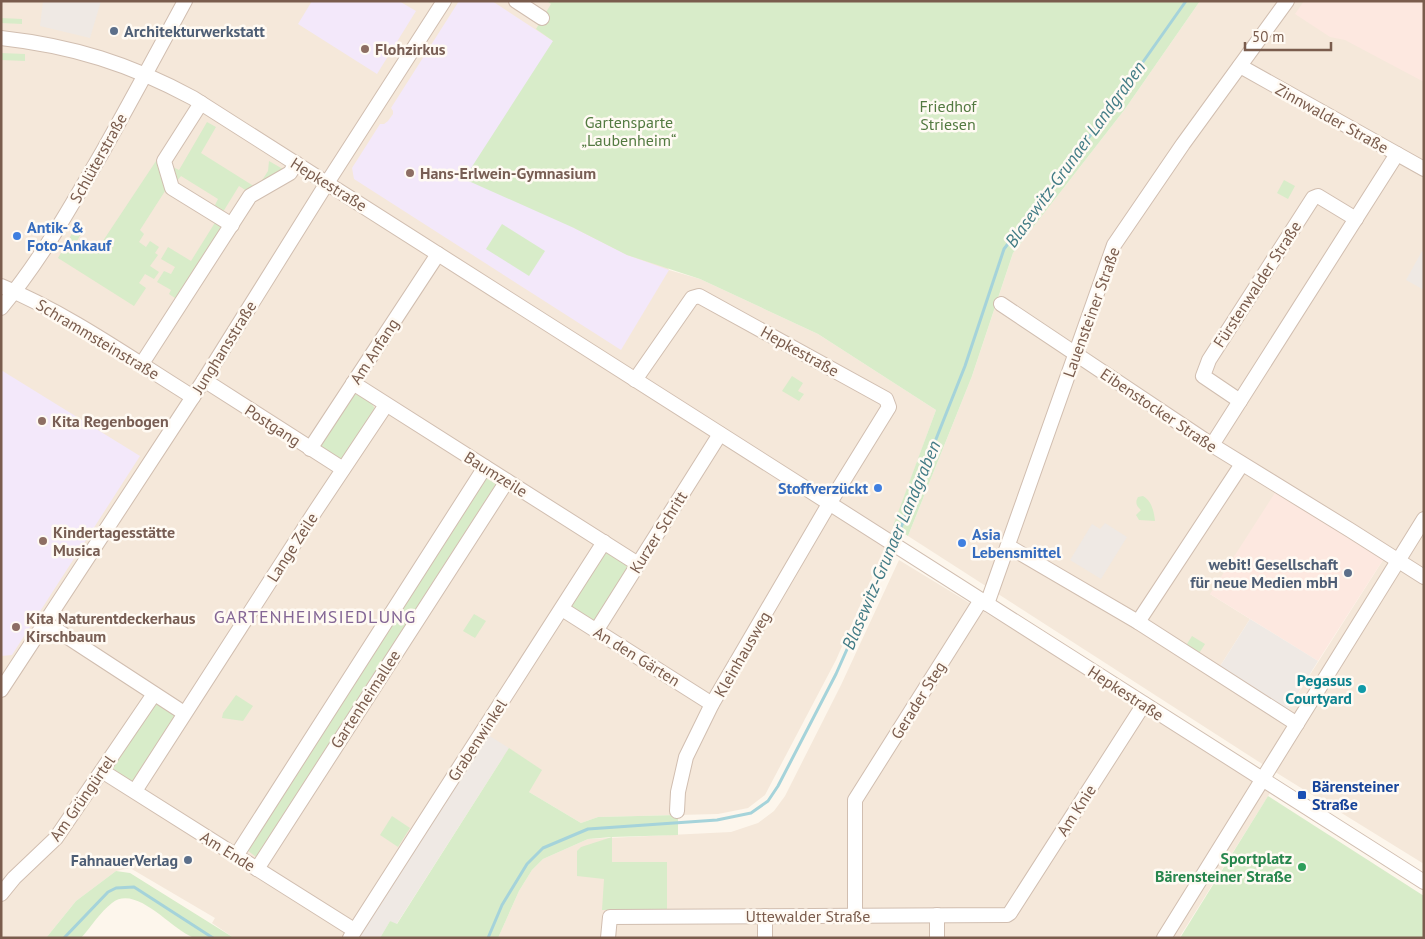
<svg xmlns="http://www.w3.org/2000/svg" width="1425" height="939" font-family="'PT Sans',sans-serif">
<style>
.residential{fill:#f5e8da;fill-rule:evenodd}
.commercial{fill:#fde8e0}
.industrial{fill:#efe9e4}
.education{fill:#f3e8fa}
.green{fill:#d8ecc9}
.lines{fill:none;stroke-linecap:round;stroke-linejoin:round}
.stream{stroke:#a5d3da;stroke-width:3}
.minor-casing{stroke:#d1beb0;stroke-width:16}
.minor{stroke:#fff;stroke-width:14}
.service-dot{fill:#5c6f8a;stroke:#fffaf3;stroke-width:2}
.education-dot{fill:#8d6e63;stroke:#fffaf3;stroke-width:2}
.shop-dot{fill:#3f7fe0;stroke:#fffaf3;stroke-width:2}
.culture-dot{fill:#0f9aa8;stroke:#fffaf3;stroke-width:2}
.transit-dot{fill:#1a4fb4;stroke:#fffaf3;stroke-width:2}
.leisure-dot{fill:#2e9e5b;stroke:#fffaf3;stroke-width:2}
.labels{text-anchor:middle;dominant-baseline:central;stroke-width:5;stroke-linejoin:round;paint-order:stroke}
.service-label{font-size:16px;font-weight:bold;fill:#4e5e75;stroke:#fffaf3;text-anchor:end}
.education-label{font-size:16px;font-weight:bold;fill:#785e54;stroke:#fffaf3;text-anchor:start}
.park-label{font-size:16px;fill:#537a41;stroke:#fffaf3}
.street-label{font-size:16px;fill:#7a5c4d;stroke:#fffaf3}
.shop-label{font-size:16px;font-weight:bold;fill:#366cbe;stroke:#fffaf3;text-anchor:start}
.culture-label{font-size:16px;font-weight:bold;fill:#0d838f;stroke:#fffaf3;text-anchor:end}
.transit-label{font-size:16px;font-weight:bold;fill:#164399;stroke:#fffaf3;text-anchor:start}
.leisure-label{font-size:16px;font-weight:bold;fill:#27864d;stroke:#fffaf3;text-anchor:end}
.water-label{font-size:18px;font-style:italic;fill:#437c86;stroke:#fffaf3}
.neighbourhood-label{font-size:18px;letter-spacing:1px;fill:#846695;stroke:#fffaf3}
</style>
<rect width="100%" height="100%" fill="#fdf6ec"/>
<g class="residential">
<path d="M1,1H546L551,4L553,41L669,270L700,279L818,334L936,410L885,549L836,660L765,795L748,808L718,814L598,817L581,823L529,792L488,735L356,938H234L212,923L215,918L130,868L116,871L76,901L46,938H1Z"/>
<path d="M1200,1H1424V864L1256,760L908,536L972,376L1013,253L1125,109ZM1388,552L1285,714L1217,671L1250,619L1210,594Z"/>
<path d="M899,560L1058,657L1270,793L1179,938H498L519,891L532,870L543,859L588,839L731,832L758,823L774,811L785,796L841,685Z"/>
</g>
<g class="commercial">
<path d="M1304,1H1424V82L1345,40L1330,37L1295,14Z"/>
<path d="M1280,485L1388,552L1318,661L1210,594Z"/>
</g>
<g class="industrial">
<path d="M43,1H101L90,38L40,26Z"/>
<path d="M1422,251L1424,252V290L1406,280Z"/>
<path d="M1105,523L1127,537L1101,579L1070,560L1092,524L1100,529Z"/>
<path d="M1250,619L1318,661L1285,714L1217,671Z"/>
<path d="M488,735L509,748L396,925L390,921L380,938H356Z"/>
</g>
<g class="education">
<path d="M312,1H399L416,11L377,74L298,24Z"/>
<path d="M459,1H492L553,41L574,228L627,255L669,270L621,350L354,179L352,168L380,124H384L388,121L393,114V111L391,108Z"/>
<path d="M1,370L140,456L12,655L1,656Z"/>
</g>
<g class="green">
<path d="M546,1H1200L1125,109L1013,253L972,376L908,536L893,526L936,410L818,334L700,279L627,255L574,228L464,179L553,41L536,29L551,4Z"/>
<path d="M1,18L22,19V24L1,23Z"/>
<path d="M1,53L25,54V61L1,60Z"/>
<path d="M207,122L216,127L201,153L257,188L268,171L269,161L288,172L250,193L239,186L223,212L214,207L218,199L181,176L176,182L169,165L179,170Z"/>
<path d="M156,161L159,163L167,188L140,230L144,234L139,242L146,247L150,241L159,247L155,253L158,255L150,266L159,272L154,279L145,274L139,283L146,288L134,306L58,258L78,223L85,227L77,241L95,253Z"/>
<path d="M1284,180L1295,186L1288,199L1277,193Z"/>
<path d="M220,220L223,230L178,300L169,294L171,290L157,282L164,271L171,274L175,267L161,259L168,247L191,261L216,221Z"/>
<path d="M502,224L545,251L529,276L486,249Z"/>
<path d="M792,376L803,383L798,391L804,394L799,401L782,391Z"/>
<path d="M352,394C361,394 371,401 375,409L342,459H337L321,449L320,444Z"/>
<path d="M486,478L496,484L256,857L247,850Z"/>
<path d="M1143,496C1152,501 1154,512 1155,521L1139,520L1136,515L1141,510C1136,506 1135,502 1138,497Z"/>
<path d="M607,552L627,563L628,569L596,620L591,621L571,608V604L603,554Z"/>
<path d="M474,614L486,621L475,638L463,631Z"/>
<path d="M1192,636L1205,644L1198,655L1185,647Z"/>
<path d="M236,695L253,706L243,721L222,718L223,713Z"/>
<path d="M153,703H159L175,714V720L135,781L132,783L110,769Z"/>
<path d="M509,748L542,770L529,792L581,823L598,817L678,815V835L612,837V862H667V909L602,910L604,879L577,876V851L581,847L612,837L588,839L543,859L532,870L519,891L498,938H380L390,921L397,924Z"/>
<path d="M1268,796L1424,896V938H1180Z"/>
<path d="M392,816L410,828L398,847L380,835Z"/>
<path d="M116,871L130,873L234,938C225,938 199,939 192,937C171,929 136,884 112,903C100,912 91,927 81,938H46L76,901Z"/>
</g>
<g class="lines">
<g class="stream">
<path d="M896,540L965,366L1004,249L1102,120L1186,1"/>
<path d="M64,938L108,892L116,888L134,887L213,938"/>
<path d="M488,938L502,905L527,864L543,848L588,829L717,820L751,813L768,801L778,786L836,674L892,548"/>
</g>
<g class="minor-casing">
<g id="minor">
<path d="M516,1L542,18"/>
<path d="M1,38C73,46 130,64 193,98L1424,882"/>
<path d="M1240,66L1424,169"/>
<path d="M201,103L164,161L172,188L232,225"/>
<path d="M1,286C69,314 130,358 193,397"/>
<path d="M1001,304L1212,445L1350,530L1424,577"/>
<path d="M1,308C41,260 72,205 103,151C131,101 158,51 185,1"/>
<path d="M141,365L250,196L290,173L296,163"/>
<path d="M204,380L343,469"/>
<path d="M635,380L692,298L699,296L886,399L889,407L829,504L712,704L686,757L678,792L677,811"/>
<path d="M353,383L638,564"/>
<path d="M1240,401L1203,376L1209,360L1313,198L1318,196L1356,219"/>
<path d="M1212,445L1397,154"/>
<path d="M310,449L438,254"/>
<path d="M1008,546L1138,622L1297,724"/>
<path d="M987,604L1114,245L1183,144L1287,1"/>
<path d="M562,609L712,704"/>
<path d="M1138,622L1242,464"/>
<path d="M46,623L184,713"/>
<path d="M596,631L720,434"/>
<path d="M1,690L204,380L327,183L444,1"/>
<path d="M102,771L354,930"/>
<path d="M135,791L316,510L386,405"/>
<path d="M236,856L485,467"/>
<path d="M257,869L507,481"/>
<path d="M1,894L14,878L56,838L154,694"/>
<path d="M937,915V938"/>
<path d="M765,916V938"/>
<path d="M855,916V800L981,600"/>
<path d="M350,938L604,542"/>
<path d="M608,938L610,917L1007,915L1010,913L1144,704"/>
<path d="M1164,938L1424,519"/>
</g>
</g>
<use href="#minor" class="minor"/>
</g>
<g class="service-dot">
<circle cx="114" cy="31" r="5"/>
<circle cx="1348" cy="573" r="5"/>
<circle cx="188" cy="860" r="5"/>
</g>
<g class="education-dot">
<circle cx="365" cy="49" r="5"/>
<circle cx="410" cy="173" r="5"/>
<circle cx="42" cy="421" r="5"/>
<circle cx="43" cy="541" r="5"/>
<circle cx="16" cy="627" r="5"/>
</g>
<g class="shop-dot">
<circle cx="17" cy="236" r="5"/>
<circle cx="878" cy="488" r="5"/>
<circle cx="962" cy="543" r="5"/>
</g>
<circle class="culture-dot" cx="1362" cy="689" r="5"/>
<rect class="transit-dot" x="1297" y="790" width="10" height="10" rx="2.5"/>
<circle class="leisure-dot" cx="1302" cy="867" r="5"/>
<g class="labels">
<g class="service-label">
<text x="124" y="31" text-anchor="start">Architekturwerkstatt</text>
<text x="1338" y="564">webit! Gesellschaft<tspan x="1338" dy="18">für neue Medien mbH</tspan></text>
<text x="178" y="860">FahnauerVerlag</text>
</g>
<g class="education-label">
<text x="375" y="49">Flohzirkus</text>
<text x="420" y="173">Hans-Erlwein-Gymnasium</text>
<text x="52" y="421">Kita Regenbogen</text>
<text x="53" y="532">Kindertagesstätte<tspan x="53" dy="18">Musica</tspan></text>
<text x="26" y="618">Kita Naturentdeckerhaus<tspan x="26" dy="18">Kirschbaum</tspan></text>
</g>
<g class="park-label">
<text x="948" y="106">Friedhof<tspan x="948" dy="18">Striesen</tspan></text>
<text x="629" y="122">Gartensparte<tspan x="629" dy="18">„Laubenheim“</tspan></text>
</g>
<g class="street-label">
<text transform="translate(1332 118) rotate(29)">Zinnwalder Straße</text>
<text transform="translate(98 158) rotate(-61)">Schlüterstraße</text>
<text transform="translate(329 184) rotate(32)">Hepkestraße</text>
<text transform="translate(1257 284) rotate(-57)">Fürstenwalder Straße</text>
<text transform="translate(1091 312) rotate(-70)">Lauensteiner Straße</text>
<text transform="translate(98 339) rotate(31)">Schrammsteinstraße</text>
<text transform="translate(224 347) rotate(-58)">Junghansstraße</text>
<text transform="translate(374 351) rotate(-57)">Am Anfang</text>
<text transform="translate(800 351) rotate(29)">Hepkestraße</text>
<text transform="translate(1159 410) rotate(34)">Eibenstocker Straße</text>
<text transform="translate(273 425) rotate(33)">Postgang</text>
<text transform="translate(496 474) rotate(32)">Baumzeile</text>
<text transform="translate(658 532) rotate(-58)">Kurzer Schritt</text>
<text transform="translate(292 547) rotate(-57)">Lange Zeile</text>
<text transform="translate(742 654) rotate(-60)">Kleinhausweg</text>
<text transform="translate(637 656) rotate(32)">An den Gärten</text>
<text transform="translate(1126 693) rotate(33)">Hepkestraße</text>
<text transform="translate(365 699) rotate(-57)">Gartenheimallee</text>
<text transform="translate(918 700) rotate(-58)">Gerader Steg</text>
<text transform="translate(477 740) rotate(-57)">Grabenwinkel</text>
<text transform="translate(82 798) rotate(-55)">Am Grüngürtel</text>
<text transform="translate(1076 810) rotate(-57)">Am Knie</text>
<text transform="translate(228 851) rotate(32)">Am Ende</text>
<text x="808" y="916">Uttewalder Straße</text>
</g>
<g class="shop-label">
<text x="27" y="227">Antik- &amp;<tspan x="27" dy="18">Foto-Ankauf</tspan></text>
<text x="868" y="488" text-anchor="end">Stoffverzückt</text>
<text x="972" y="534">Asia<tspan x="972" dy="18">Lebensmittel</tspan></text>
</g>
<g class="culture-label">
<text x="1352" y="680">Pegasus<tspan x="1352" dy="18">Courtyard</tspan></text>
</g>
<g class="transit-label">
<text x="1312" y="786">Bärensteiner<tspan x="1312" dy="18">Straße</tspan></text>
</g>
<g class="leisure-label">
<text x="1292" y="858">Sportplatz<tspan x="1292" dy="18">Bärensteiner Straße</tspan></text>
</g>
<g class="water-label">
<text transform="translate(1075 154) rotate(-54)">Blasewitz‐Grunaer Landgraben</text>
<text transform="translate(891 545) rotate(-67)">Blasewitz‐Grunaer Landgraben</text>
</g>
<g class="neighbourhood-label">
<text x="315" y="616">GARTENHEIMSIEDLUNG</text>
</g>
</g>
<rect width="1425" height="939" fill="none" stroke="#7a5c4d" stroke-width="5"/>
<path d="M1245 42v8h86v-8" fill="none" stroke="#7a5c4d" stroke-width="2.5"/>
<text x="1252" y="42" font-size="15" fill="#7a5c4d" stroke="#fffaf3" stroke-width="4" paint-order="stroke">50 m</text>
</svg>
